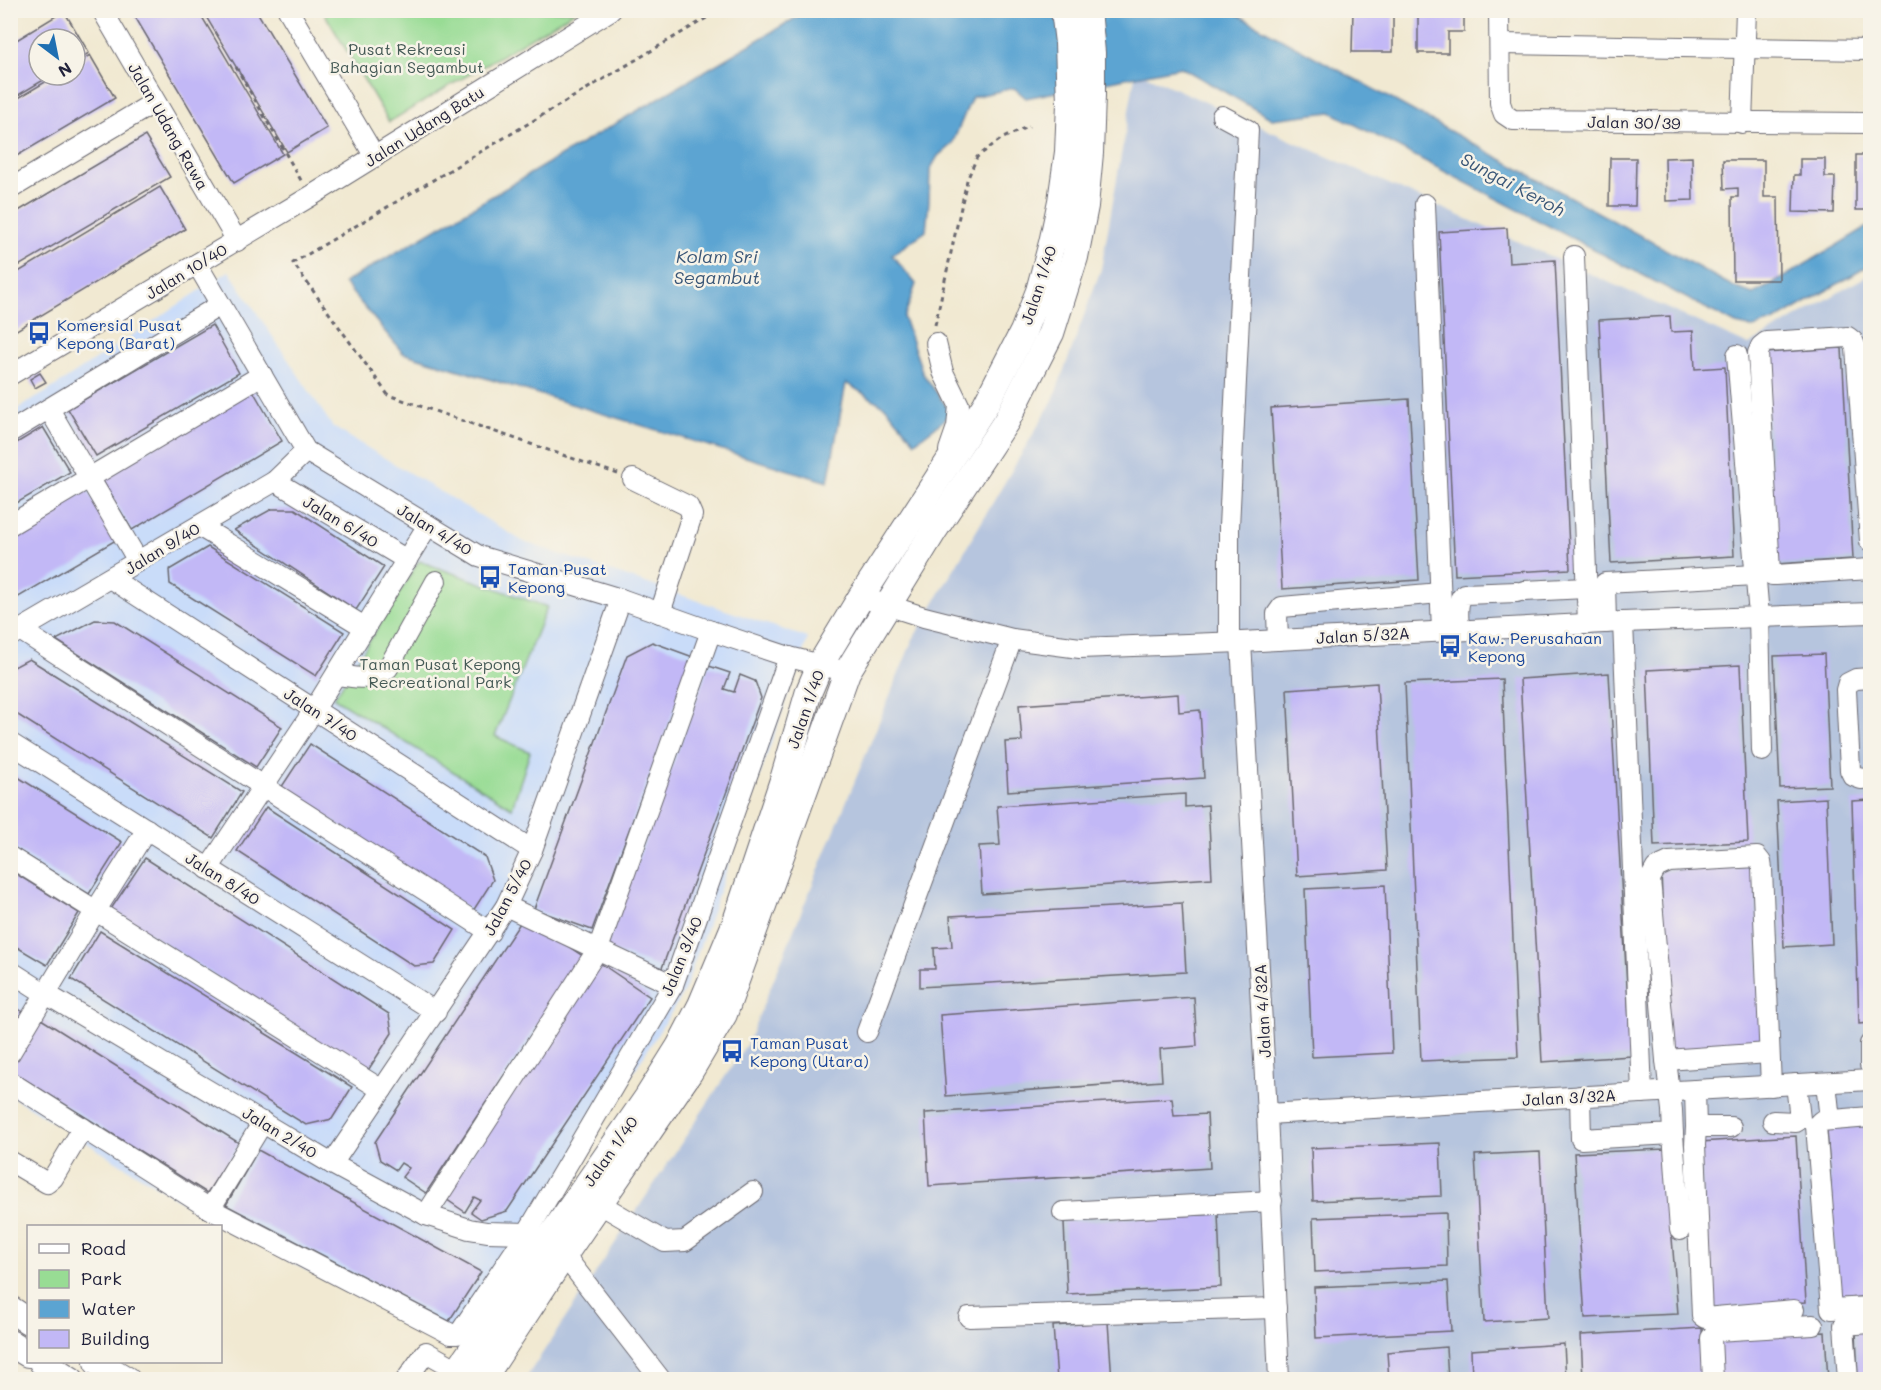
<svg xmlns="http://www.w3.org/2000/svg" width="1881" height="1390" font-family="Mali,sans-serif">
<style>
.built{fill:#c9dcf9}
.industrial{fill:#b6c5de}
.green{fill:#98dc94;stroke:#5d7f68;stroke-width:1.5}
.water{fill:#5ba4d2;stroke:#3e6386;stroke-width:1.5}
.building{fill:#c2b8f6}
.lines{fill:none;stroke-linecap:round;stroke-linejoin:round}
.minor-casing{stroke:#6a6870;stroke-width:22}
.major-casing{stroke:#6a6870;stroke-width:28}
.path{stroke:#6a6870;stroke-width:3;stroke-dasharray:4.5 4.5;stroke-linecap:butt}
.minor{stroke:#fff;stroke-width:20}
.major{stroke:#fff;stroke-width:26}
.labels{text-anchor:middle;dominant-baseline:central;stroke-width:5;stroke-linejoin:round;paint-order:stroke}
.park-label{font-size:16px;fill:#455a56;stroke:#f7f3e8}
.street-label{font-size:16px;fill:#22223b;stroke:#f7f3e8}
.transit-label{font-size:16px;fill:#164399;stroke:#f7f3e8;text-anchor:start}
.water-label{font-size:18px;font-style:italic;fill:#395677;stroke:#f7f3e8}
</style>
<rect width="100%" height="100%" fill="#f7f3e8"/>
<filter id="ink" filterUnits="userSpaceOnUse"><feTurbulence type="fractalNoise" baseFrequency=".0167" numOctaves="2"/><feDisplacementMap in="SourceGraphic" scale="12" xChannelSelector="R" yChannelSelector="G"/><feConvolveMatrix kernelMatrix="1 2 1 2 8 2 1 2 1" color-interpolation-filters="sRGB"/></filter>
<filter id="wash" filterUnits="userSpaceOnUse"><feTurbulence type="fractalNoise" baseFrequency=".008" numOctaves="4" result="noise"/><feDisplacementMap in="SourceGraphic" scale="24" xChannelSelector="R" yChannelSelector="G"/><feGaussianBlur stdDeviation="1.35" result="paint"/><feColorMatrix in="noise" values="0 0 0 0 0 0 0 0 0 0 0 0 0 0 0 0 0 1.4 0 .05"/><feComposite in="paint" operator="in"/></filter>
<g filter="url(#wash)">
<rect width="100%" height="100%" fill="#f1e9d2"/>
<path class="built" d="M229,271L333,427L524,542L808,638L684,992L459,1349L221,1226L11,1096L10,413L45,393Z"/>
<path class="industrial" d="M1136,71L1749,345L1870,274V1379L528,1380L526,1378L748,1042L913,639L1053,400L1101,269Z"/>
<g class="green">
<path d="M323,11H576L389,122Z"/>
<path d="M419,561L547,607L495,736L530,752L512,808L334,698Z"/>
</g>
<path class="water" d="M809,10L1231,11L1734,287L1753,294L1771,285L1870,225V265L1773,322L1753,328L1736,324L1331,112L1272,119L1181,67L1026,98L1014,88L972,97L952,144L938,156L930,170L929,201L926,231L892,255L916,284L904,318L923,374L952,414L915,442L886,407L846,383L828,482L403,353L344,283Z"/>
<g id="blocks">
<g class="building">
<path d="M131,10H198L283,154L234,183Z"/>
<path d="M202,10H256L327,128L287,152Z"/>
<path d="M1353,10H1393V52H1352Z"/>
<path d="M1418,10H1464V32H1448V53H1418Z"/>
<path d="M64,11L89,53L75,61V39H39V75H52L10,100V44Z"/>
<path d="M90,55L115,98L10,160V103L57,75H75V64Z"/>
<path d="M145,136L170,177L10,271V216Z"/>
<rect x="1856" y="155" width="14" height="55"/>
<path d="M1692,157L1693,200L1666,201L1665,158Z"/>
<path d="M1610,158H1636L1635,206H1609Z"/>
<path d="M1800,159H1825V177H1835L1834,213L1793,212L1794,175H1800Z"/>
<path d="M1723,160H1764V197H1778L1779,280H1733L1732,197H1738V188L1724,189Z"/>
<path d="M160,187L185,229L10,334V277Z"/>
<path d="M1507,228L1509,263L1555,260L1570,569L1455,575L1439,232Z"/>
<path d="M1670,316L1671,332L1693,331L1695,369L1725,367L1734,556L1611,563L1599,320Z"/>
<path d="M212,325L239,373L96,456L68,409Z"/>
<path d="M1842,348L1853,559L1776,564L1765,353Z"/>
<path d="M40,373L46,382L35,388L30,379Z"/>
<path d="M252,389L282,441L132,530L101,478Z"/>
<path d="M1409,399L1419,580L1282,589L1271,408Z"/>
<path d="M43,427L70,472L10,507V447Z"/>
<path d="M87,490L116,540L10,602V535Z"/>
<path d="M272,509H295L384,567L356,610L234,530Z"/>
<path d="M208,547L344,632L316,676L170,584L169,570Z"/>
<path d="M95,620L115,621L282,727L256,767L56,640Z"/>
<path d="M652,642L693,657L592,930L534,909L627,655Z"/>
<path d="M1824,654L1830,786L1780,788L1774,656Z"/>
<path d="M29,659L242,792L213,838L10,710V669Z"/>
<path d="M1740,665L1748,842L1654,846L1647,670Z"/>
<path d="M709,666L730,673L724,689L734,692L740,675L755,681L761,698L662,968L606,948Z"/>
<path d="M1609,673L1631,1056L1542,1062L1520,679Z"/>
<path d="M1502,679L1518,1057L1421,1061L1405,683Z"/>
<path d="M1377,683L1387,870L1297,876L1287,689Z"/>
<path d="M1178,694L1179,712L1200,710L1204,778L1008,791L1005,742L1022,741L1019,705Z"/>
<path d="M310,744L485,857L493,880L473,911L281,788Z"/>
<path d="M10,772L122,842L89,894L10,845Z"/>
<path d="M1185,794V807L1208,805L1212,878L982,894L979,846L1000,845L997,806Z"/>
<path d="M1826,798L1832,944L1784,947L1777,801Z"/>
<path d="M1870,800V1023L1859,1024L1852,801Z"/>
<path d="M266,807L455,930L434,964L414,966L237,851Z"/>
<path d="M145,858L389,1014L392,1033L367,1072L111,909Z"/>
<path d="M1755,867L1761,1048L1668,1052L1661,871Z"/>
<path d="M10,870L79,913L47,965L10,943Z"/>
<path d="M1385,885L1392,1053L1312,1057L1305,889Z"/>
<path d="M1182,903L1186,972L920,987V969H935L934,948L952,947L950,916Z"/>
<path d="M524,917L583,956L426,1193L402,1177L409,1168L401,1163L396,1170L380,1160L375,1142Z"/>
<path d="M100,931L352,1087L332,1119L306,1125L71,979Z"/>
<path d="M600,963L650,997L507,1211L481,1219L471,1212L480,1200L474,1197L465,1212L443,1197Z"/>
<path d="M1194,997L1197,1046L1160,1049L1162,1081L946,1096L940,1015Z"/>
<path d="M10,1004L23,1012L10,1031Z"/>
<path d="M41,1019L239,1143L207,1193L10,1070V1067Z"/>
<path d="M1172,1098L1174,1116L1207,1114L1210,1168L929,1186L925,1113Z"/>
<path d="M1870,1126V1296L1839,1299L1827,1130Z"/>
<path d="M1796,1136L1806,1302L1711,1308L1700,1142Z"/>
<path d="M1440,1143L1442,1196L1313,1201L1311,1148Z"/>
<path d="M1665,1149L1678,1314L1585,1318L1574,1153Z"/>
<path d="M258,1150L481,1272L449,1321L226,1205Z"/>
<path d="M1540,1152L1548,1318L1484,1322L1475,1155Z"/>
<path d="M1446,1213L1447,1266L1315,1272L1313,1218Z"/>
<path d="M1218,1214L1221,1287L1067,1294L1064,1222Z"/>
<path d="M1448,1281L1451,1331L1316,1338L1314,1287Z"/>
<path d="M1108,1322L1112,1380H1057L1053,1326Z"/>
<path d="M1702,1328L1704,1380H1583L1581,1335Z"/>
<path d="M1870,1331V1380H1858L1856,1332Z"/>
<path d="M1825,1332L1828,1380H1719L1716,1339Z"/>
<path d="M1564,1344L1566,1380H1472L1471,1350Z"/>
<path d="M1446,1347L1448,1380H1389L1387,1352Z"/>
</g>
</g>
</g>
<g filter="url(#ink)">
<use href="#blocks" fill-opacity="0" stroke="#6a6870" stroke-width="1.5"/>
<g class="lines">
<g class="minor-casing">
<g id="minor">
<path d="M102,10L237,241"/>
<path d="M288,10L375,157"/>
<path d="M1499,10L1500,103L1504,114L1513,120L1870,123"/>
<path d="M1500,44L1870,50"/>
<path d="M1222,116L1248,130L1229,527V642"/>
<path d="M1742,123L1746,10"/>
<path d="M10,189L155,102"/>
<path d="M1425,204L1442,631"/>
<path d="M1574,256L1588,624"/>
<path d="M197,264L306,451L479,556L621,599L711,631L789,657L833,668"/>
<path d="M936,343L943,372L959,405L957,427L949,450"/>
<path d="M1737,355L1759,616L1762,751"/>
<path d="M10,375L311,196L611,10"/>
<path d="M49,409L138,561"/>
<path d="M10,432L220,305"/>
<path d="M633,479L688,506L692,515L660,613"/>
<path d="M275,481L407,560"/>
<path d="M10,525L262,375"/>
<path d="M199,526L366,628"/>
<path d="M1870,541L1856,348L1853,341L1848,337L1766,342L1761,346L1758,353L1770,572L1772,575H1775L1870,569"/>
<path d="M110,578L532,850"/>
<path d="M1524,591L1586,588"/>
<path d="M861,597L924,617L1012,639L1080,648L1241,642L1623,622L1870,613"/>
<path d="M1623,622L1642,1093"/>
<path d="M1606,623L1605,583L1756,575"/>
<path d="M20,630L490,932"/>
<path d="M1459,631C1459,619 1455,602 1464,594L1517,592"/>
<path d="M10,636L275,481L306,451"/>
<path d="M1278,640L1277,614L1282,607L1440,593"/>
<path d="M1241,642L1267,1114L1279,1380"/>
<path d="M336,675C357,677 371,683 388,668L436,581"/>
<path d="M1870,678L1856,679L1848,683L1846,690L1850,770L1853,776L1861,779L1870,778"/>
<path d="M10,743L436,1012"/>
<path d="M10,857L382,1090"/>
<path d="M208,869L314,710L428,525"/>
<path d="M506,906L673,985"/>
<path d="M10,971L46,994L332,1164L426,1215L469,1229L487,1232L527,1233L564,1255L661,1380"/>
<path d="M867,1032L1012,639"/>
<path d="M1870,1044V1065"/>
<path d="M10,1053L96,910L147,829"/>
<path d="M1666,1060L1769,1053"/>
<path d="M10,1082L210,1209L451,1334H457L461,1331L527,1233L673,985L789,657"/>
<path d="M1826,1083L1830,1120"/>
<path d="M1695,1090L1696,1127L1695,1145L1702,1316L1705,1318L1794,1310"/>
<path d="M1580,1096L1581,1139L1673,1134L1672,1110L1666,1060L1650,879L1656,868L1669,862L1757,857L1761,862L1762,869L1771,1086"/>
<path d="M1267,1114L1870,1080"/>
<path d="M1870,1117L1821,1121L1816,1126L1831,1309L1870,1307"/>
<path d="M1773,1121L1796,1122L1800,1119L1796,1084"/>
<path d="M1696,1127H1731"/>
<path d="M1673,1134L1680,1230"/>
<path d="M10,1161L47,1183L53,1178L83,1128"/>
<path d="M332,1164L506,906L532,850L621,599"/>
<path d="M600,1204L665,1242L685,1241L753,1192"/>
<path d="M210,1209L263,1122"/>
<path d="M1063,1212L1272,1201"/>
<path d="M426,1215L598,949L711,631"/>
<path d="M969,1317L1276,1308"/>
<path d="M406,1380L426,1352L458,1370"/>
<path d="M1713,1380L1711,1338L1716,1331L1813,1325"/>
<path d="M1848,1380L1844,1325L1870,1323"/>
</g>
</g>
<g class="major-casing">
<g id="major">
<path d="M10,1309L28,1321"/>
<path d="M10,1343L28,1354"/>
<path d="M42,1362L71,1380"/>
<path d="M97,1362L127,1380"/>
<path d="M451,1380L647,1098L679,1047L701,1005L735,924L783,780L809,691L820,665L861,597L986,404L1023,332L1039,291L1052,243L1061,201L1068,152L1070,103L1068,43L1064,10"/>
<path d="M482,1380L564,1255L689,1073L724,1014L847,672L935,529L1007,420L1051,333L1075,257L1085,206L1090,153L1092,95V53L1088,10"/>
</g>
</g>
<g class="path">
<path d="M236,67L302,182"/>
<path d="M935,325L967,180L977,157L1001,139L1029,126"/>
<path d="M618,474L388,395L293,263L720,10"/>
</g>
<use href="#minor" class="minor"/>
<use href="#major" class="major"/>
</g>
</g>
<defs>
<g id="bus-bare" transform="scale(1.8)"><path d="M-5-6H5V4H4V6H2V4H-2V6H-4V4H-5ZM-3.5-4V0h7V-4ZM-3.5 1.2v1.5H-2V1.2ZM2 1.2v1.5H3.5V1.2Z" fill="#1a4fb4" stroke="#f7f3e8" stroke-width="2.5" paint-order="stroke"/></g>
</defs>
<g fill-rule="evenodd">
<use href="#bus-bare" x="39" y="333"/>
<use href="#bus-bare" x="490" y="577"/>
<use href="#bus-bare" x="1450" y="646"/>
<use href="#bus-bare" x="732" y="1051"/>
</g>
<g class="labels">
<g class="park-label">
<text x="407" y="48">Pusat Rekreasi<tspan x="407" dy="18">Bahagian Segambut</tspan></text>
<text x="440" y="663">Taman Pusat Kepong<tspan x="440" dy="18">Recreational Park</tspan></text>
</g>
<g class="street-label">
<text transform="translate(1634 122) rotate(1)">Jalan 30/39</text>
<text transform="translate(169 126) rotate(60)">Jalan Udang Rawa</text>
<text transform="translate(424 126) rotate(-32)">Jalan Udang Batu</text>
<text transform="translate(186 271) rotate(-31)">Jalan 10/40</text>
<text transform="translate(1038 285) rotate(-72)">Jalan 1/40</text>
<text transform="translate(341 521) rotate(31)">Jalan 6/40</text>
<text transform="translate(435 529) rotate(31)">Jalan 4/40</text>
<text transform="translate(162 548) rotate(-31)">Jalan 9/40</text>
<text transform="translate(1363 635) rotate(-3)">Jalan 5/32A</text>
<text transform="translate(805 709) rotate(-71)">Jalan 1/40</text>
<text transform="translate(321 714) rotate(33)">Jalan 7/40</text>
<text transform="translate(223 878) rotate(32)">Jalan 8/40</text>
<text transform="translate(507 897) rotate(-62)">Jalan 5/40</text>
<text transform="translate(681 956) rotate(-68)">Jalan 3/40</text>
<text transform="translate(1262 1011) rotate(-93)">Jalan 4/32A</text>
<text transform="translate(1569 1097) rotate(-3)">Jalan 3/32A</text>
<text transform="translate(280 1132) rotate(31)">Jalan 2/40</text>
<text transform="translate(610 1151) rotate(-55)">Jalan 1/40</text>
</g>
<g class="transit-label">
<text x="57" y="324">Komersial Pusat<tspan x="57" dy="18">Kepong (Barat)</tspan></text>
<text x="508" y="568">Taman Pusat<tspan x="508" dy="18">Kepong</tspan></text>
<text x="1468" y="637">Kaw. Perusahaan<tspan x="1468" dy="18">Kepong</tspan></text>
<text x="750" y="1042">Taman Pusat<tspan x="750" dy="18">Kepong (Utara)</tspan></text>
</g>
<g class="water-label">
<text transform="translate(1513 184) rotate(28)">Sungai Keroh</text>
<text x="717" y="256">Kolam Sri<tspan x="717" dy="21">Segambut</tspan></text>
</g>
</g>
<rect width="1881" height="1390" fill="none" stroke="#f7f3e8" stroke-width="36"/>
<rect x="27" y="1225" width="195" height="138" fill="#f7f3e8" stroke="#a29fa3" stroke-width="1.5"/>
<rect x="39" y="1244" width="30" height="9" fill="#ffffff" stroke="#a29fa3" stroke-width="1.5"/>
<text x="81" y="1255" font-size="18" fill="#22223b">Road</text>
<rect x="39" y="1270" width="30" height="18" fill="#98dc94" stroke="#a29fa3" stroke-width="1.5"/>
<text x="81" y="1285" font-size="18" fill="#22223b">Park</text>
<rect x="39" y="1300" width="30" height="18" fill="#5ba4d2" stroke="#a29fa3" stroke-width="1.5"/>
<text x="81" y="1315" font-size="18" fill="#22223b">Water</text>
<rect x="39" y="1330" width="30" height="18" fill="#c2b8f6" stroke="#a29fa3" stroke-width="1.5"/>
<text x="81" y="1345" font-size="18" fill="#22223b">Building</text>
<g transform="translate(57 57) rotate(148)"><circle r="28" fill="#f7f3e8" stroke="#a29fa3" stroke-width="1.5"/>
<path d="M0-4.5L10 22L0 15L-10 22Z" fill="#1f6fb2"/>
<text y="-9" font-size="16" font-weight="bold" text-anchor="middle" fill="#22223b">N</text>
</g>
</svg>
